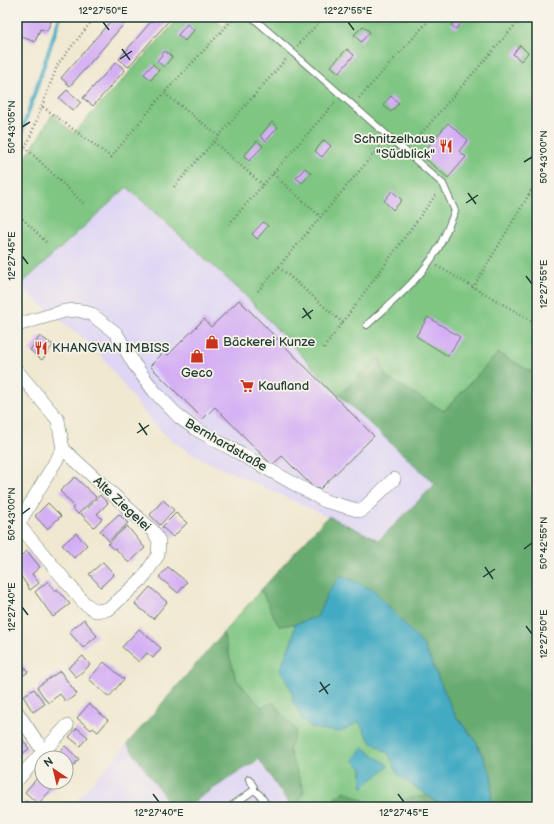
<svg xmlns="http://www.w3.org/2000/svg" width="554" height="824" font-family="'Balsamiq Sans',sans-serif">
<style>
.built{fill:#dfd5f5}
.green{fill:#7fc682;stroke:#4f825b;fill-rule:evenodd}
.forest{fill:#67ab70;stroke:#437452}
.water{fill:#42aac2;stroke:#30747b}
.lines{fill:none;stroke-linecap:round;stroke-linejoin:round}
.stream{stroke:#42aac2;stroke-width:4}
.building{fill:#d4aef4}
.service-casing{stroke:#68796b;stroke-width:8}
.minor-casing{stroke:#68796b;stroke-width:14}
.path{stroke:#68796b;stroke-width:2.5;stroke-dasharray:1 3;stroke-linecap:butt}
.service{stroke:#fff;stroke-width:6}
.minor{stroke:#fff;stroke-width:13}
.ticks{fill:none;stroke:#1f3d34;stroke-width:1.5}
.labels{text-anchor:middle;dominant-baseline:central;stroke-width:3.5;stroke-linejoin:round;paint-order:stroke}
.poi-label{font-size:13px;fill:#1f3d34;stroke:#f7f3e8;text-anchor:start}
.street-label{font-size:13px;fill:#1f3d34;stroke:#f7f3e8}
.neatline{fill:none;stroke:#1f3d34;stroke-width:1.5}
.ticks-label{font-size:10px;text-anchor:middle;fill:#1f3d34}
</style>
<rect width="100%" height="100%" fill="#f7f3e8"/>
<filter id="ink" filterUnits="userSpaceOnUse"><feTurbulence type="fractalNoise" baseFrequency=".025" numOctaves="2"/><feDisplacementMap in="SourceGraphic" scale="8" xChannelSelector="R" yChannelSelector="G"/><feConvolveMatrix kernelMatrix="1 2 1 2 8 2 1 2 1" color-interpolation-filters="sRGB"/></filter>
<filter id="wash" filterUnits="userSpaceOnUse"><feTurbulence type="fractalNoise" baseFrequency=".012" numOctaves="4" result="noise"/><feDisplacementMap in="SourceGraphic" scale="16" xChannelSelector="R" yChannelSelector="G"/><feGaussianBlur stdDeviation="0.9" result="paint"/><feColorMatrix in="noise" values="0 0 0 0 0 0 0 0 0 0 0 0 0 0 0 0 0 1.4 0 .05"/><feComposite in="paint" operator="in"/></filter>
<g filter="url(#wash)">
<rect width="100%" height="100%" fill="#f0e8d0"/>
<g class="built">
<path d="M127,187L244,294L339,395L435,484L379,540L193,455L170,439L151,421L95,348L19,286Z"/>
<path d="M127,744L172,807H71Z"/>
<path d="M259,759L291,807H185Z"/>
</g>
<g class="green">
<path d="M180,17H213L223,26L232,17H537V375L498,353L444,411L402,453L339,395L244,294L127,187L17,288V172L52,115L74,133Z"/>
<path d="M261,590L279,626L295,624L293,638L280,669L292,691L293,702L359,722L370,741L389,754L399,775L428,796L403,799L400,807H376L344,791L324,807H296L304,791L289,751L261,707L236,679L223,633ZM388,766L362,787V769Z"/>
</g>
<g class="forest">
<path d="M498,353L537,375V807H491L492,776L475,740L455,715L424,646L327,594L317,617L295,624L279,626L261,590L328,516L379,540L435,484L339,395L380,356L386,377L444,411Z"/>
<path d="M223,633L236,679L261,707L273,702L296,731L289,751L304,791L296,807H291L259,759L185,807H172L127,744Z"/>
<path d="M344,791L376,807H324Z"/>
<path d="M428,796L444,807H400L403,799Z"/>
</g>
<g class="water">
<path d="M341,575L374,590L424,646L455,715L475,740L492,776L491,807H444L398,775L389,754L370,741L359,722L340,732L311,728L303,720L293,702L292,691L280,669L293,638L295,624L317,617L327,594Z"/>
<path d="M363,747L389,766L362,788V769L353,760Z"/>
</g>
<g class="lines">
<path class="stream" d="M17,139L22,131L60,17"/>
</g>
<g id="blocks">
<g class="building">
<path d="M17,17H53L47,31L40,29L35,42L17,35Z"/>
<path d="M114,17H130L70,86L61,78Z"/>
<path d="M155,17H172L128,67L119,59Z"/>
<path d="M458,17L464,20L456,29L451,25Z"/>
<path d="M187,24L194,30L185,41L178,35Z"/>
<path d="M363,26L370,32L361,42L354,35Z"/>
<path d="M520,45L528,53L521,61L513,54Z"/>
<path d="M347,49L354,55L339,73L331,66Z"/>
<path d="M165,51L172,57L164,67L157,61Z"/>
<path d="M116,62L125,70L93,106L83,98Z"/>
<path d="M153,64L159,70L151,80L144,74Z"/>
<path d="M67,90L81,102L73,111L59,98Z"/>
<path d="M391,96L399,103L391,112L383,105Z"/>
<path d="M272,122L278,127L266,141L260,136Z"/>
<path d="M448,123L468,140L459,151L466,157L448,178L421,155Z"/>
<path d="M324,140L331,146L322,157L315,151Z"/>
<path d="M257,141L263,146L249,161L244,156Z"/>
<path d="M305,168L311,173L302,183L296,178Z"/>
<path d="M392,191L402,200L393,210L384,201Z"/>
<path d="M263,222L268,226L257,239L252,234Z"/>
<path d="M239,300L374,436L320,489L314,488L282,456L272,465L215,407L203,419L150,366L164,352L168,355L204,319L211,327Z"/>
<path d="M428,317L460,337L448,356L416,336Z"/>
<path d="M40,336L53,345L42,360L30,350Z"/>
<path d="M75,477L96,497L78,514L72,508L74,506L60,491Z"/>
<path d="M100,495L108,503L97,514L102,519L94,527L81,514Z"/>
<path d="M163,500L174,510L160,525L150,515Z"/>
<path d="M48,503L61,516L47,529L35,516Z"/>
<path d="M176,513L187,523L173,537L162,527Z"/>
<path d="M119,514L128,523L109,541L100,531Z"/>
<path d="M127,526L145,548L129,563L115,548L113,549L108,544Z"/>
<path d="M76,533L87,545L74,558L62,545Z"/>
<path d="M27,551L40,567L32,574L39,583L30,590L19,573L17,574V559Z"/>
<path d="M103,562L114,574L101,587L89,574Z"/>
<path d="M168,567L187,582L178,593L159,577Z"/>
<path d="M48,581L55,591L57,589L70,604L53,617L35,592Z"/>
<path d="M150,587L167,602L153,619L135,604Z"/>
<path d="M84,619L97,636L83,648L69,632Z"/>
<path d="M139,629L161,648L153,658L147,653L139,662L122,647Z"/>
<path d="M17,656L28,672L17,680Z"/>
<path d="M83,656L90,665L76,677L68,668Z"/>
<path d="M104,662L124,679L109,697L89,679Z"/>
<path d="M60,671L77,694L66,702L60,694L48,703L37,687Z"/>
<path d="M34,689L45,704L33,712L23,696Z"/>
<path d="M89,704L108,720L98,732L93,728L91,730L77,718Z"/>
<path d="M77,728L88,737L80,746L69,737Z"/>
<path d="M17,731L29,749L17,757Z"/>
<path d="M65,746L79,759L66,774V758H54Z"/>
<path d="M39,776L42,778V782H46L53,788L38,804L25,792Z"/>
<path d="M26,801L32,807H21Z"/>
</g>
</g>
</g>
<g filter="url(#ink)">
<use href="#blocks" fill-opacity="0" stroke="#68796b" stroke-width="1"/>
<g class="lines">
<g class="service-casing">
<g id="service">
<path d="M252,17L443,184L455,211C450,222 446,234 440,245C423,277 393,301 367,325"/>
<path d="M254,790L260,795L264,801L260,807"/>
<path d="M230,807L254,790V787L249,779"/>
</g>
</g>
<g class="minor-casing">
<g id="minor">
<path d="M17,325L65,311L78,310L91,314L116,333L134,364L154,391L179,417L194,428L325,501L361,511L394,479"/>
<path d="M17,371L58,420L63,449L153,531L159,541L158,555L143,578L109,609L96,611L84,603L18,524"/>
<path d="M17,526L63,449"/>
<path d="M17,712L43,751"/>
<path d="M17,780L67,726"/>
</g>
</g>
<g class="path">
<path d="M297,46L324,17"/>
<path d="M359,98L432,17"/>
<path d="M43,107L111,157L164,93"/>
<path d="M219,136L164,93L235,17"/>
<path d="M214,142L263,185"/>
<path d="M411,145L522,17"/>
<path d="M25,147L84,204"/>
<path d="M17,161L29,140L58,64L95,17"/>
<path d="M273,174L321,217"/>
<path d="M174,187L286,59"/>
<path d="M531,190L537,194"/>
<path d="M17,213L47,243"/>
<path d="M229,224L336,101"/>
<path d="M437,266L537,324"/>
<path d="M279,267L343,323"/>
<path d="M473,288L537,181"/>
<path d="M258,291L383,143"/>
<path d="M533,322L537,315"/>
<path d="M324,348L437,193"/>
</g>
<use href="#service" class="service"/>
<use href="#minor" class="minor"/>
</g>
</g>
<path class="ticks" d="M103,22L109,30M348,22L354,30M122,49L130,60M120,59L132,51M22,127L30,122M524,162L532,157M468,193L476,204M466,203L478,195M22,256L28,264M526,276L532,284M303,308L311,319M302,318L313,310M139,423L147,435M137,433L149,425M22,514L30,508M524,549L532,543M485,567L493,579M483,577L495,569M22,607L28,615M526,626L532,634M320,682L328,694M319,692L330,684M153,794L159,802M398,794L404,802"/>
<defs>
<g id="restaurant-bare" transform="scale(1.08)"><path d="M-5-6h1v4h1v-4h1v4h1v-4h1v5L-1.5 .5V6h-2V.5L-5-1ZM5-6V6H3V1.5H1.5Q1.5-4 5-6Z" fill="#c8321e" stroke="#f7f3e8" stroke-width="2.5" paint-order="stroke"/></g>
<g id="shop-bare" transform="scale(1.08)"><path d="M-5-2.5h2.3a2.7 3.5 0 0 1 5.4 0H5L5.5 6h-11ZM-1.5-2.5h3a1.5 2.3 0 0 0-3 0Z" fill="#c8321e" stroke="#f7f3e8" stroke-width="2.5" paint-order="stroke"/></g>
<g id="supermarket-bare" transform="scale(1.08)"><path d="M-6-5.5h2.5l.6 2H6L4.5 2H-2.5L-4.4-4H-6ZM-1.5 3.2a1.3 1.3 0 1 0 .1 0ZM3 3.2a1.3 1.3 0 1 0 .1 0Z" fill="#c8321e" stroke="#f7f3e8" stroke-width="2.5" paint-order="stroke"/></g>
</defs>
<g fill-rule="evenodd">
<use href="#restaurant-bare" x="446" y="146"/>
<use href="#shop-bare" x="212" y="342"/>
<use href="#restaurant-bare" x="41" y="348"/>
<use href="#shop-bare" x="197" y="356"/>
<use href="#supermarket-bare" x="247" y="386"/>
</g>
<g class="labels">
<g class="poi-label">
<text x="435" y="139" text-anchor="end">Schnitzelhaus<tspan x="435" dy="15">"Südblick"</tspan></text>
<text x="223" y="342">Bäckerei Kunze</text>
<text x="52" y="348">KHANGVAN IMBISS</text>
<text x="197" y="373" text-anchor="middle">Geco</text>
<text x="258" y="386">Kaufland</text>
</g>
<g class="street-label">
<text transform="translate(226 445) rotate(30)">Bernhardstraße</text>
<text transform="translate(122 504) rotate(43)">Alte Ziegelei</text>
</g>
</g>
<rect width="554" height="824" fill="none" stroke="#f7f3e8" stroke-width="44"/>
<g transform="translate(54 770) rotate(325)"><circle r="19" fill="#f7f3e8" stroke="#a1aaa0"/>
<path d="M0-3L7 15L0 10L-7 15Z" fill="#c8321e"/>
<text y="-6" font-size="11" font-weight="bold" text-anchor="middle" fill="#1f3d34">N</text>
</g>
<rect x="22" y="22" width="510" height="780" class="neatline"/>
<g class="ticks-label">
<text x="103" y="14">12°27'50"E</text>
<text x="348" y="14">12°27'55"E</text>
<text transform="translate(11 127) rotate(-90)" y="4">50°43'05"N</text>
<text transform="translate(543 157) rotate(-90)" y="4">50°43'00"N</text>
<text transform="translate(11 256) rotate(-90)" y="4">12°27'45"E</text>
<text transform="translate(543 284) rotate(-90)" y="4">12°27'55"E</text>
<text transform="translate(11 514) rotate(-90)" y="4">50°43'00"N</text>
<text transform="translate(543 543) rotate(-90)" y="4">50°42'55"N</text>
<text transform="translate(11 607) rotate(-90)" y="4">12°27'40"E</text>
<text transform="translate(543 634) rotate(-90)" y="4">12°27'50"E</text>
<text x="159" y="816">12°27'40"E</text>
<text x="404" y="816">12°27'45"E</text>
</g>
</svg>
